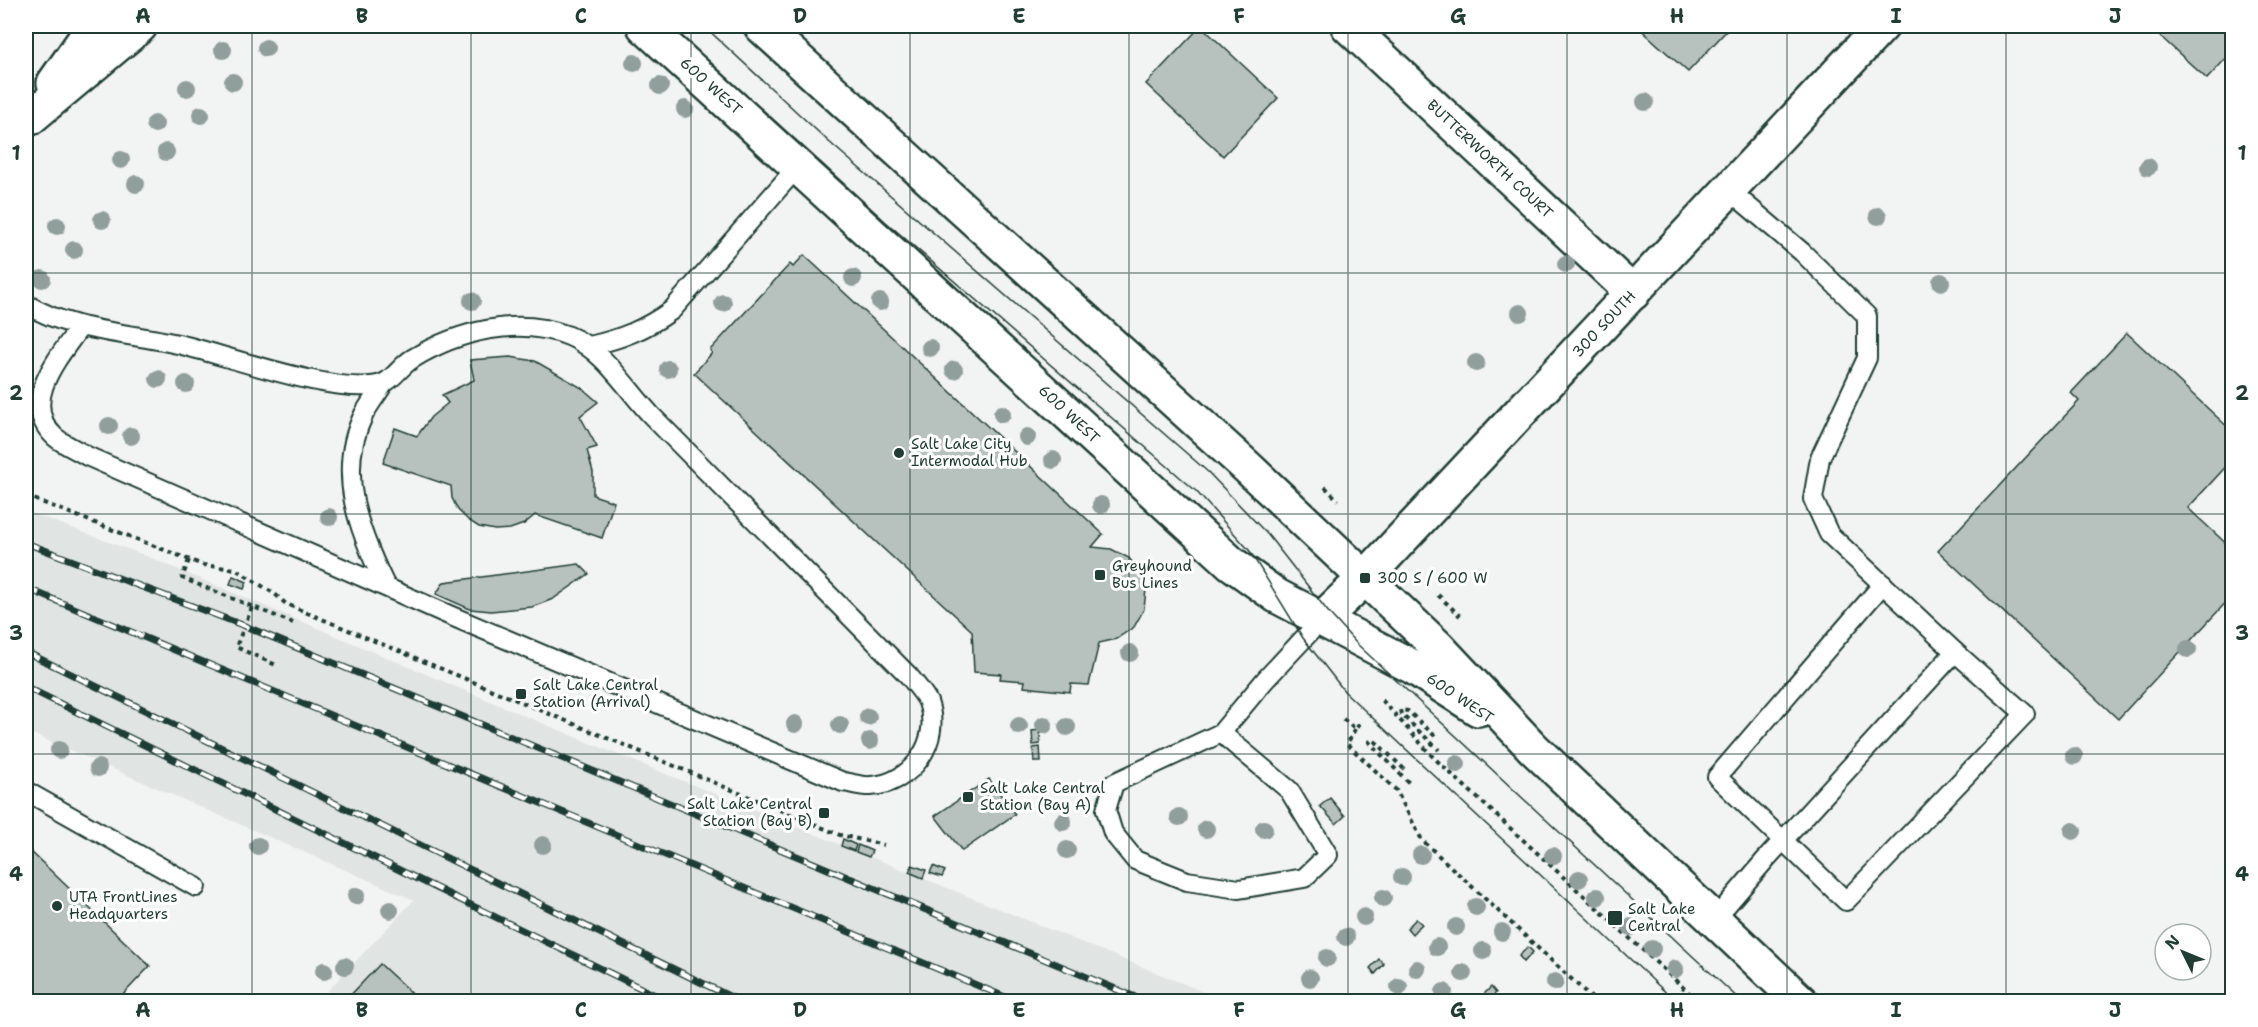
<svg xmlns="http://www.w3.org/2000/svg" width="2258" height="1027" font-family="'Shantell Sans',sans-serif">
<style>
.built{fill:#e0e4e3}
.building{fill:#b7c1bd;stroke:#1f3d34;stroke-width:1.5}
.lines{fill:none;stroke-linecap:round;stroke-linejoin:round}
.service-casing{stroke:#1f3d34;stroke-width:22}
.minor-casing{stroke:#1f3d34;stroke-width:38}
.tertiary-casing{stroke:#1f3d34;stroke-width:38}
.path{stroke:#1f3d34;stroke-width:4;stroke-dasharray:4.5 4.5;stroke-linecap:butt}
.service{stroke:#fff;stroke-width:18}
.minor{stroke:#fff;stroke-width:33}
.tertiary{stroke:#fff;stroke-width:33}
.tram{stroke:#1f3d34;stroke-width:1.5}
.rail-casing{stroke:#1f3d34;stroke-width:7}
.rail{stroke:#fff;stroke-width:4.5;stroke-dasharray:14;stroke-linecap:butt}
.tree{fill:#919f9c}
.grid{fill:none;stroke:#1f3d34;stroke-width:1.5;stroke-opacity:0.55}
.poi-dot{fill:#1f3d34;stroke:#fff;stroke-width:2}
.labels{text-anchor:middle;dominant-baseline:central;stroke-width:6;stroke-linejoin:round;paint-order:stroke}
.street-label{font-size:15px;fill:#1f3d34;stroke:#fff}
.poi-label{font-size:15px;fill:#1f3d34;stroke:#fff;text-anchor:start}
.neatline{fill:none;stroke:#1f3d34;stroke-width:2}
.grid-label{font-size:20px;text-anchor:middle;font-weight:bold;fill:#1f3d34}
</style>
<rect width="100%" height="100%" fill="#f2f3f3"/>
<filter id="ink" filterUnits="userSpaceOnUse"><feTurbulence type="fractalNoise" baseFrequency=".0167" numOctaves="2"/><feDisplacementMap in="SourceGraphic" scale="12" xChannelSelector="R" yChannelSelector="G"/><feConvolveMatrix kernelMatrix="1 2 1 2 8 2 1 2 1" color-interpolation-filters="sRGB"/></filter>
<g filter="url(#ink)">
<path class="built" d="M26,511L146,556L592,744L1226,1001H318L414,900L26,731Z"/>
<g class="building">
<path d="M1201,26L1278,98L1223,156L1146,84Z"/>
<path d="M1637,26H1731L1688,72Z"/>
<path d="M2149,26H2232V52L2207,79Z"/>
<path d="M804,255L1103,534L1092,547L1111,549L1129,558L1140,572L1146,589L1144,609L1134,627L1116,639L1099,643L1089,685L1071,684L1070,692L1024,687L1025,681L1000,679L1001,674L974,672L972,631L694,373L712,353L710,350L790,264L793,267Z"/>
<path d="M2127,333L2232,431V460L2188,508L2232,549V596L2118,719L1938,551L2079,401L2071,393Z"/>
<path d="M510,357L535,361L582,388L598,402L580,416L597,447L587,450L593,472V495L614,502L602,538L535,515L524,524L510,529L495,530L479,527L468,520L458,510L452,498L451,486L383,463L395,428L417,436L431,417L448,403L442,395L474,380L470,360Z"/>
<path d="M579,564L589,574L553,599L532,607L491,611L470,609L436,594L444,582Z"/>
<path d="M233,576L247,582L244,589L230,584Z"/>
<path d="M1040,730V744L1033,745L1032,731Z"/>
<path d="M1040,747L1041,762H1034L1033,748Z"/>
<path d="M989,779L1015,814L962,851L935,816Z"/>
<path d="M1330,798L1345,816L1336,824L1320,806Z"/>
<path d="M843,839L856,845L854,851L841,846Z"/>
<path d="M858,845L872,851L869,857L856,852Z"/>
<path d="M26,847L150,966L116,1002H26Z"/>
<path d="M912,865L926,870L923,878L909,872Z"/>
<path d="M933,866L945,871L942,877L930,873Z"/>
<path d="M1416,919L1422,924L1412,934L1407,928Z"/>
<path d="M1528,947L1533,952L1524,962L1519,956Z"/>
<path d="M1379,959L1384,964L1375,974L1370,968Z"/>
<path d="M380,964L421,1002H344Z"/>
<path d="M1491,987L1496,993L1486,1002L1481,997Z"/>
</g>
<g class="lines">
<g class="service-casing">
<g id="service">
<path d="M26,304C72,332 125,332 178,344C223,354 345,399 384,383C394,378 402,365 412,359C458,331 517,316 569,336C604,350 627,390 652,416C737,503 823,589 909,676C915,684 924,693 928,702C942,741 912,784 871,786C862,787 852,783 843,782L449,615L87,456C78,450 64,445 55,437C18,403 59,357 80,327"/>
<path d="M589,346C621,339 646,329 672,310L799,165"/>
<path d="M384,383C378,393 370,403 364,414C335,472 359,531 385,585"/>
<path d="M1883,584L1717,777L1846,901L2025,714L1955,652"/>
<path d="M1221,733L1289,790L1328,855L1304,878L1239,889L1187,881L1135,860L1113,833L1106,810L1114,783L1221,733L1265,680L1322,619"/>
<path d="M26,791L196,887"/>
<path d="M1714,920L1766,859L1955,652L1829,534L1813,499L1820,458L1867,358V316L1802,252L1730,191"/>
</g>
</g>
<g class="minor-casing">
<g id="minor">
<path d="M644,26L1231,563L1277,596L1413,667L1478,709"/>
<path d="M761,26L1247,467L1438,647L1533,748L1801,1002"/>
<path d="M1348,26L1633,293"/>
<path d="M1322,619L1365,578L1882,26"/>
</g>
</g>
<g class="tertiary-casing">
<g id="tertiary">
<path d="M54,83L94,26"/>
<path d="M30,118L140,26"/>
</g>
</g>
<g class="path">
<path d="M1325,487L1338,500"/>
<path d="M26,496L203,565L235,569L275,594L286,604L840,835L884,845"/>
<path d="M189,560L182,578L293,623"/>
<path d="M1438,595L1460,616"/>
<path d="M252,607L236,647L276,665"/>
<path d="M1382,700L1433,757L1699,1002"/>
<path d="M1343,719L1355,729L1363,721"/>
<path d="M1355,729L1347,744L1396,790L1422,840L1596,1002"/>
<path d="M1435,736L1408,711L1400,710L1401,714L1439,750"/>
<path d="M1404,769L1377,743L1373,740L1369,742L1410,784"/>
</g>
<use href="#service" class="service"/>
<use href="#minor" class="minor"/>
<use href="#tertiary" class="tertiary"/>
<g class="tram">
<path d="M670,26L886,222L1196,491L1249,550L1303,638L1345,692L1676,1002"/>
<path d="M704,26L828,141L1208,472L1268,535L1329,613L1357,644L1742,1002"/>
</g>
<g class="rail-casing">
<g id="rail">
<path d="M26,543L245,626L1147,1002"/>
<path d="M26,588L1017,1002"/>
<path d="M26,652L741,1002"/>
<path d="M26,687L669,1002"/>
</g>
</g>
<use href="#rail" class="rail"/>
</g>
<g class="tree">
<circle cx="266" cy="48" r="9"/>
<circle cx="223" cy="50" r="9"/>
<circle cx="634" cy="63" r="9"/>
<circle cx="233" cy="82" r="9"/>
<circle cx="660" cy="86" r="9"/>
<circle cx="187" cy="88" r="9"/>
<circle cx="1645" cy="102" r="9"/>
<circle cx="685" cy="109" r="9"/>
<circle cx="201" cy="115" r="9"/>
<circle cx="155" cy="124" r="9"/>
<circle cx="166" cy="152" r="9"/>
<circle cx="121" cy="160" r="9"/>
<circle cx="2148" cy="167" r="9"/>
<circle cx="136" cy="184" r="9"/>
<circle cx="1878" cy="216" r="9"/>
<circle cx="102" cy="220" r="9"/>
<circle cx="57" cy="226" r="9"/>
<circle cx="74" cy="250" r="9"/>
<circle cx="1566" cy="264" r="9"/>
<circle cx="853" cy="278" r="9"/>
<circle cx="42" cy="279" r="9"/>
<circle cx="1941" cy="282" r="9"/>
<circle cx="472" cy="301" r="9"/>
<circle cx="880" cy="302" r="9"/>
<circle cx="723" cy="303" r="9"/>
<circle cx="1520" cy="313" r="9"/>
<circle cx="930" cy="348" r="9"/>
<circle cx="1476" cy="363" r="9"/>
<circle cx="668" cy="369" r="9"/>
<circle cx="954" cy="370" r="9"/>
<circle cx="158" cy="379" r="9"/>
<circle cx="186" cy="384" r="9"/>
<circle cx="1002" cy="414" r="9"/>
<circle cx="109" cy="426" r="9"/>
<circle cx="131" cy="436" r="9"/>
<circle cx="1027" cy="437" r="9"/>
<circle cx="1053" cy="460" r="9"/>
<circle cx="1101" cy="505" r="9"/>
<circle cx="329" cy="517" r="9"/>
<circle cx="2188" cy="649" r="9"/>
<circle cx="1130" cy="653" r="9"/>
<circle cx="868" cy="717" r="9"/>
<circle cx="795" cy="724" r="9"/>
<circle cx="840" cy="725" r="9"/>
<circle cx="1044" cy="725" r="9"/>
<circle cx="1019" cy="726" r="9"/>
<circle cx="1067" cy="727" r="9"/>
<circle cx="870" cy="741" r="9"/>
<circle cx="59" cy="750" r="9"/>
<circle cx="2074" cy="756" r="9"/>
<circle cx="1457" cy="764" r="9"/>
<circle cx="98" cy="768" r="9"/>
<circle cx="1179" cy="817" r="9"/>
<circle cx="1063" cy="822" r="9"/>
<circle cx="1206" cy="829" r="9"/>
<circle cx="1264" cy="829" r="9"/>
<circle cx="2073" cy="831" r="9"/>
<circle cx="543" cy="845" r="9"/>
<circle cx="258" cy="846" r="9"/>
<circle cx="1067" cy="850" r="9"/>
<circle cx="1421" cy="855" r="9"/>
<circle cx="1553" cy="856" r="9"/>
<circle cx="1402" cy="877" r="9"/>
<circle cx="1579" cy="879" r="9"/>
<circle cx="356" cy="896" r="9"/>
<circle cx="1597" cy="897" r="9"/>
<circle cx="1383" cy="898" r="9"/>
<circle cx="1476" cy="907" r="9"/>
<circle cx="390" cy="910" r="9"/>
<circle cx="1364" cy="917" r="9"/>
<circle cx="1456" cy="927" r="9"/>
<circle cx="1631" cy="927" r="9"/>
<circle cx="1502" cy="932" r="9"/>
<circle cx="1346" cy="937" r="9"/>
<circle cx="1437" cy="947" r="9"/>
<circle cx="1652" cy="949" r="9"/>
<circle cx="1483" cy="951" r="9"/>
<circle cx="1327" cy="958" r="9"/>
<circle cx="345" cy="966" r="9"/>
<circle cx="1417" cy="969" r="9"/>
<circle cx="1675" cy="969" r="9"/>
<circle cx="324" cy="971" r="9"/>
<circle cx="1463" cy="973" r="9"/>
<circle cx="1310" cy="978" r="9"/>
<circle cx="1555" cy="982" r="9"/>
<circle cx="1399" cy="987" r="9"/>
<circle cx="1444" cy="992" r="9"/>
</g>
</g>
<path class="grid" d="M252,26V1002M471,26V1002M691,26V1002M910,26V1002M1129,26V1002M1348,26V1002M1567,26V1002M1787,26V1002M2006,26V1002M26,273H2232M26,514H2232M26,754H2232"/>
<g class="poi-dot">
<circle cx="899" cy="453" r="6"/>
<rect x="1094" y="569" width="12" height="12" rx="3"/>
<rect x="1359" y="572" width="12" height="12" rx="3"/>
<rect x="515" y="688" width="12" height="12" rx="3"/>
<rect x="962" y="791" width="12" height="12" rx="3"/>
<rect x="818" y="807" width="12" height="12" rx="3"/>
<circle cx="57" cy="906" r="6"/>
<rect x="1607" y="910" width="16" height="16" rx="3"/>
</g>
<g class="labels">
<g class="street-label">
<text transform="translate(711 86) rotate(42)">600 WEST</text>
<text transform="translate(1490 159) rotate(43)">BUTTERWORTH COURT</text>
<text transform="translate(1604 324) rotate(-47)">300 SOUTH</text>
<text transform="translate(1069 414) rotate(43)">600 WEST</text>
<text transform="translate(1460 698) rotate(34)">600 WEST</text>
</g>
<g class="poi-label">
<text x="911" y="444">Salt Lake City<tspan x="911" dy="17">Intermodal Hub</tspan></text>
<text x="1112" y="566">Greyhound<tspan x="1112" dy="17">Bus Lines</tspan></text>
<text x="1377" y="578">300 S / 600 W</text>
<text x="533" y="685">Salt Lake Central<tspan x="533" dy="17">Station (Arrival)</tspan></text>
<text x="980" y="788">Salt Lake Central<tspan x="980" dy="17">Station (Bay A)</tspan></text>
<text x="812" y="804" text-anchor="end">Salt Lake Central<tspan x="812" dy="17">Station (Bay B)</tspan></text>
<text x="69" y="897">UTA FrontLines<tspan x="69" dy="17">Headquarters</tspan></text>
<text x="1628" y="909">Salt Lake<tspan x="1628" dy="17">Central</tspan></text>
</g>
</g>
<rect width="2258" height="1027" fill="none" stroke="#fff" stroke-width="66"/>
<g transform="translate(2183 952) rotate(313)"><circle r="28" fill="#ffffff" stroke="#a5b1ae" stroke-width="1.5"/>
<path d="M0-4.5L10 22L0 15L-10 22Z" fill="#1f3d34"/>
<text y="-9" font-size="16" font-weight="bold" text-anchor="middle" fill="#1f3d34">N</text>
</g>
<rect x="33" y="33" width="2192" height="961" class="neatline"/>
<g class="grid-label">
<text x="143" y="23">A</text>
<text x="362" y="23">B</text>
<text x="581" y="23">C</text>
<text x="800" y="23">D</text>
<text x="1019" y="23">E</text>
<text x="1239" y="23">F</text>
<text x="1458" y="23">G</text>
<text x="1677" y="23">H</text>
<text x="1896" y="23">I</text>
<text x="2115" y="23">J</text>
<text x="16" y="160">1</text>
<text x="2242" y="160">1</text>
<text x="16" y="400">2</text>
<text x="2242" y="400">2</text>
<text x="16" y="640">3</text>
<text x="2242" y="640">3</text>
<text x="16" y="881">4</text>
<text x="2242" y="881">4</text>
<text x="143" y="1017">A</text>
<text x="362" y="1017">B</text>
<text x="581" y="1017">C</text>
<text x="800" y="1017">D</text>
<text x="1019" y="1017">E</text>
<text x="1239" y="1017">F</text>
<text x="1458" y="1017">G</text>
<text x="1677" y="1017">H</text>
<text x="1896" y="1017">I</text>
<text x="2115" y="1017">J</text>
</g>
</svg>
